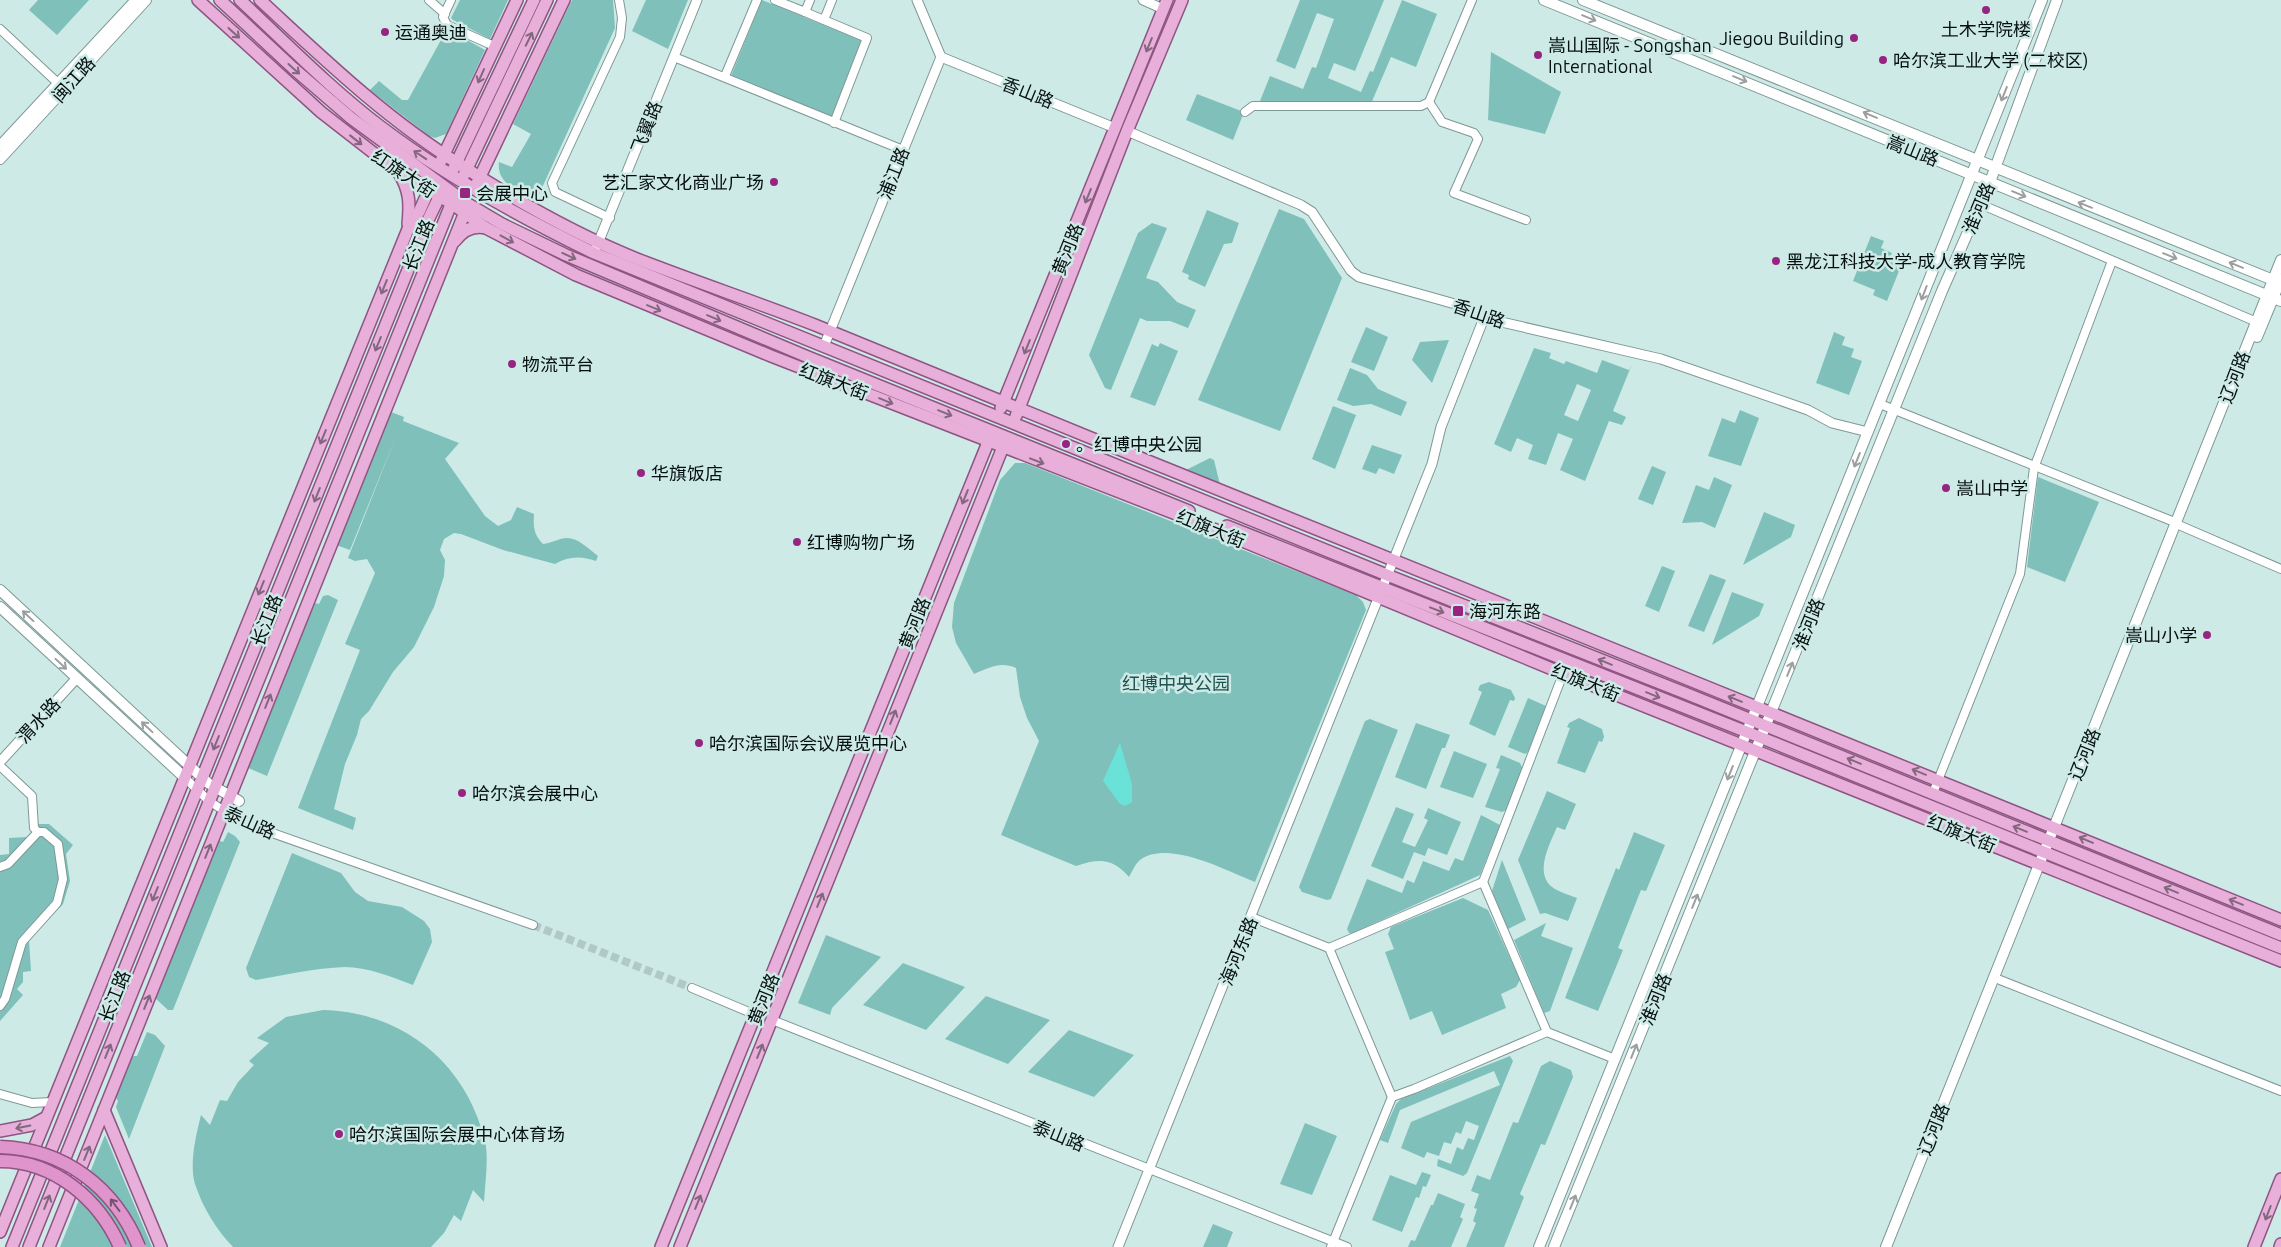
<svg xmlns="http://www.w3.org/2000/svg" width="2281" height="1247" font-family="Ubuntu,'Noto Sans SC',sans-serif">
<style>
.green{fill:#7fc0ba;fill-rule:evenodd}
.water{fill:#6ae2d8}
.lines{fill:none;stroke-linecap:round;stroke-linejoin:round}
.minor-tunnel{stroke:#b0c9c7;stroke-width:8;stroke-dasharray:8 4;stroke-linecap:butt}
.minor-casing{stroke:#7e9895;stroke-width:10}
.tertiary-casing{stroke:#7e9895;stroke-width:11}
.secondary-casing{stroke:#7e9895;stroke-width:12}
.primary-casing{stroke:#8e5582;stroke-width:14}
.minor{stroke:#fff;stroke-width:8}
.tertiary{stroke:#fff;stroke-width:9}
.secondary{stroke:#fff;stroke-width:10}
.primary{stroke:#e7afd9;stroke-width:11}
.trunk-bridge-casing{stroke:#8e5582;stroke-width:15;stroke-linecap:butt}
.trunk-bridge{stroke:#df94cc;stroke-width:12}
.oneway{stroke:#9b9f9f}
.oneway2{stroke:#82677e}
.oneway3{stroke:#72526e}
.poi-dot{fill:#972481;stroke:#ceeae7;stroke-width:2}
.labels{text-anchor:middle;dominant-baseline:central;stroke-width:5;stroke-linejoin:round;paint-order:stroke}
.poi-label{font-size:18px;fill:#06100f;stroke:#ceeae7;text-anchor:start}
.street-label{font-size:18px;fill:#06100f;stroke:#ceeae7}
.park-label{font-size:18px;fill:#205450;stroke:#ceeae7}
</style>
<rect width="100%" height="100%" fill="#ceeae7"/>
<g class="green">
<path d="M38,0H89L57,35L29,10Z"/>
<path d="M460,0H508L490,39L453,20L451,18Z"/>
<path d="M572,0H613L615,28L536,201C520,192 496,184 499,162L512,167L531,134L513,124Z"/>
<path d="M646,0H688L668,49L632,31Z"/>
<path d="M762,0L863,41L832,117L731,76Z"/>
<path d="M1300,0H1384L1355,71L1334,63L1328,78L1361,92L1370,71L1373,72L1402,0L1437,14L1416,67L1391,57L1370,106H1258L1270,76L1303,89L1312,67L1316,68L1334,19L1317,13L1295,69L1276,61Z"/>
<path d="M447,29L485,50L446,134L435,138L429,136L370,90L379,81L402,100H408Z"/>
<path d="M1491,52L1561,92L1545,134L1488,120Z"/>
<path d="M1197,94L1244,112L1233,140L1186,120Z"/>
<path d="M1279,209L1304,219L1342,278L1280,431L1198,400Z"/>
<path d="M1207,210L1239,223L1232,243L1224,244L1205,287L1188,279L1189,275L1182,272Z"/>
<path d="M1152,223L1167,228L1146,278L1158,282L1177,302L1196,310L1188,328L1170,321H1147L1140,318L1111,390L1105,388L1089,355L1138,233Z"/>
<path d="M1871,236L1884,241L1881,248L1892,253L1888,261L1901,266L1887,301L1873,295L1875,290L1853,281Z"/>
<path d="M1366,327L1388,337L1374,371L1351,362Z"/>
<path d="M1834,332L1845,337L1842,345L1854,349L1851,357L1862,361L1849,395L1816,383Z"/>
<path d="M1449,340L1432,383L1412,360L1420,342Z"/>
<path d="M1160,343L1178,351L1155,406L1130,397L1152,344L1158,347Z"/>
<path d="M1534,348L1551,353L1549,358L1564,364L1566,361L1597,373L1602,360L1629,370L1632,364L1613,411L1626,417L1622,425L1609,421L1585,481L1560,470L1573,439L1558,433L1546,465L1528,459L1533,445L1517,438L1511,452L1494,444ZM1577,384L1591,390L1578,421L1564,415Z"/>
<path d="M1350,368L1367,375L1378,389L1407,402L1401,416L1371,404L1353,406L1337,400Z"/>
<path d="M1333,406L1356,415L1335,469L1312,459Z"/>
<path d="M1740,410L1759,418L1741,466L1708,456L1722,418L1735,423Z"/>
<path d="M391,412L404,417L403,421L459,443L445,459L485,516L498,526L511,520L517,507L534,514C533,527 534,535 543,544C551,543 560,538 567,538C578,538 589,549 598,556L596,561C581,556 569,556 555,564L503,550L461,534L454,533L444,539L440,550L445,560L444,576L434,607L414,647L393,672L369,711L361,719L357,735L345,764L334,809L356,818L353,830L298,808L360,650L345,644L375,573L367,559L355,561L348,558L397,434L350,550L336,545Z"/>
<path d="M1372,445L1402,455L1394,474L1379,468L1376,474L1362,469Z"/>
<path d="M1210,458L1214,460L1222,493L1178,474Z"/>
<path d="M1015,463H1025L1356,595L1363,602L1366,610L1255,882C1227,871 1168,839 1140,860C1135,864 1132,872 1129,877C1113,858 1099,858 1076,866L1001,835L1039,741L1027,718L1020,697L1016,668C1000,661 989,668 974,674L956,643L952,627L954,603L1000,480Z"/>
<path d="M1652,466L1666,472L1653,505L1638,499Z"/>
<path d="M1714,477L1732,485L1715,528L1702,522L1682,523L1696,485L1709,490Z"/>
<path d="M2038,477L2099,502L2065,582L2027,567Z"/>
<path d="M1764,512L1795,525L1791,537L1743,565Z"/>
<path d="M1662,566L1675,571L1659,612L1645,606Z"/>
<path d="M1710,574L1726,580L1704,632L1688,626Z"/>
<path d="M1732,592L1764,604L1759,616L1712,645Z"/>
<path d="M328,595L338,600L267,776L246,767L315,603L319,604L323,596Z"/>
<path d="M1489,682L1511,690L1515,698L1514,701L1510,700L1495,736L1469,724L1482,692L1478,690L1480,685Z"/>
<path d="M1528,698L1546,706L1528,752L1525,754L1508,747Z"/>
<path d="M1579,718L1602,729L1604,737L1602,742L1599,741L1585,773L1557,763L1570,728L1567,727L1569,723Z"/>
<path d="M1370,719L1398,730L1331,899L1327,900L1302,892L1299,887L1365,721Z"/>
<path d="M1416,723L1450,735L1445,748H1442L1426,789L1395,777Z"/>
<path d="M1454,751L1487,764L1473,798L1440,787Z"/>
<path d="M1501,755L1520,763L1523,769L1506,810L1502,812L1485,807L1500,769L1496,768Z"/>
<path d="M1547,791L1576,804L1565,830L1557,827C1550,844 1532,875 1555,889C1562,893 1570,895 1577,898L1568,921L1545,913L1540,914L1518,860Z"/>
<path d="M1396,807L1414,814L1402,842L1415,847L1428,820L1424,818L1428,808L1461,822L1447,855L1428,848L1425,856L1414,852L1403,879L1371,866Z"/>
<path d="M1481,815L1500,825L1480,875L1353,933H1349L1347,929L1367,879L1402,893L1407,880L1414,883L1423,861L1449,871L1455,858L1463,861Z"/>
<path d="M38,824H49L73,845L66,854L70,881L63,904L29,940L31,971L23,972V982L17,989L23,995L0,1021V855L9,854V838L27,837Z"/>
<path d="M228,832L235,836L240,842L173,1010H168L154,997L218,840L223,842Z"/>
<path d="M1634,832L1665,845L1646,891L1641,890L1618,948L1623,950L1598,1011L1565,998L1616,868L1619,870Z"/>
<path d="M292,853L341,873L355,892L368,901L402,907L424,921L430,929L432,942L413,985C392,977 367,967 345,967C315,968 285,975 256,980L249,977L246,968Z"/>
<path d="M1502,860L1526,920L1508,929L1492,891Z"/>
<path d="M1463,898L1488,910L1520,980L1516,987L1501,994L1506,1008L1442,1035L1432,1011L1410,1020L1385,952L1394,949L1388,934L1391,927Z"/>
<path d="M1546,923L1541,936L1573,948L1550,1011L1544,1013L1514,940Z"/>
<path d="M826,935L881,957L832,1008L830,1015L798,1003Z"/>
<path d="M903,963L965,987L926,1030L863,1005Z"/>
<path d="M986,996L1050,1020L1008,1064L945,1039Z"/>
<path d="M323,1010C403,1012 466,1063 485,1141C489,1159 485,1183 484,1202L473,1190L461,1221L454,1215L444,1233L431,1247H233C217,1231 202,1206 195,1184C189,1164 196,1135 201,1115L210,1125L220,1100L227,1101L238,1082L254,1065L249,1061L269,1043L257,1038L286,1017Z"/>
<path d="M1069,1030L1134,1055L1094,1097L1028,1072Z"/>
<path d="M147,1032L155,1035L165,1046L129,1139L116,1107L118,1101L115,1096L132,1056H137Z"/>
<path d="M1510,1056L1513,1061L1467,1173L1463,1176L1437,1166L1438,1159L1451,1164L1457,1147L1463,1150L1468,1138L1474,1140L1479,1126L1466,1121L1461,1134L1456,1132L1451,1144L1444,1142L1439,1156L1427,1152L1424,1158L1401,1148L1411,1122L1500,1085L1494,1071L1400,1110L1388,1143L1380,1140L1396,1104L1401,1099Z"/>
<path d="M1550,1061L1571,1070L1573,1077L1545,1145L1541,1144L1520,1194L1524,1197L1504,1247H1466L1476,1223L1473,1221L1477,1209L1474,1208L1479,1194L1471,1191L1477,1175L1490,1180L1513,1122L1518,1123L1541,1066Z"/>
<path d="M1305,1123L1337,1136L1312,1195L1280,1184Z"/>
<path d="M105,1135L152,1247H60Z"/>
<path d="M1422,1172L1431,1175L1426,1187L1423,1186L1419,1198L1416,1197L1402,1232L1372,1220L1390,1175L1416,1185Z"/>
<path d="M1438,1193L1465,1204L1460,1217L1463,1219L1451,1247H1408L1411,1240L1415,1241L1431,1205H1433Z"/>
<path d="M1213,1224L1233,1232L1227,1247H1203Z"/>
</g>
<path class="water" d="M1120,743L1132,784V802L1125,806L1120,804L1103,781Z"/>
<g class="lines">
<path class="minor-tunnel" d="M533,925L692,988"/>
<g class="minor-casing">
<g id="minor">
<path d="M429,0L445,14"/>
<path d="M451,0L443,17L447,25L494,46"/>
<path d="M775,0L805,12L810,0"/>
<path d="M832,0L824,20L867,38L834,123"/>
<path d="M805,12L824,20"/>
<path d="M0,29L61,86"/>
<path d="M674,57L903,150"/>
<path d="M725,76L757,0"/>
<path d="M1429,102L1442,122L1474,133L1478,139L1454,193L1526,220"/>
<path d="M1245,112L1253,106H1421L1429,102L1472,0"/>
<path d="M1980,204L2259,323"/>
<path d="M610,218L555,192L552,183L620,37L622,18L619,0"/>
<path d="M1880,404L2177,523"/>
<path d="M2181,526L2281,569"/>
<path d="M0,766L32,796L34,828L38,832"/>
<path d="M184,777L209,801L241,822L533,925"/>
<path d="M1933,793L2020,574L2034,468L2112,261"/>
<path d="M0,867L8,864L38,832H44L58,844L63,879L57,903L22,942L5,999L0,1006"/>
<path d="M1483,882L1568,661"/>
<path d="M1251,917L1329,948"/>
<path d="M2000,980L2281,1091"/>
<path d="M692,988L756,1015"/>
<path d="M772,1020L1347,1247"/>
<path d="M1547,1032L1483,882L1329,948L1392,1097L1414,1089L1547,1032L1615,1059"/>
<path d="M0,1094L32,1103L52,1102"/>
<path d="M1331,1247L1392,1097"/>
</g>
</g>
<g class="tertiary-casing">
<g id="tertiary">
<path d="M1143,0L1163,9"/>
<path d="M941,57L1115,128"/>
<path d="M1127,131L1301,205L1312,212L1351,271L1359,277L1455,304L1484,318L1661,359L1808,410L1832,423L1868,432"/>
<path d="M596,248L697,0"/>
<path d="M824,346L941,57L917,0"/>
<path d="M0,762L76,679"/>
<path d="M1118,1247L1432,464L1441,427L1484,318"/>
</g>
</g>
<g class="secondary-casing">
<g id="secondary">
<path d="M1544,0L2281,301"/>
<path d="M1583,0L2278,282"/>
<path d="M0,146L136,0"/>
<path d="M0,159L146,0"/>
<path d="M2257,337L2281,279"/>
<path d="M0,590L208,783L239,801"/>
<path d="M0,607L184,777"/>
<path d="M1539,1247L2042,0"/>
<path d="M1554,1247L1942,291L1990,182L2057,0"/>
<path d="M1886,1247L2281,260"/>
</g>
</g>
<g class="primary-casing">
<g id="primary">
<path d="M198,0L321,112L398,172L451,203L486,228L576,275L771,356L1199,523L1564,674L2281,961"/>
<path d="M220,0L293,68L351,118L468,204L502,224L566,255L808,357L1189,511"/>
<path d="M240,0C286,43 331,89 381,127C447,177 520,217 594,253L1387,575L1685,693L2281,935"/>
<path d="M260,0C324,59 385,118 459,164C515,200 574,234 637,259C696,282 756,302 815,325C909,363 1002,402 1096,440C1490,601 1887,758 2281,920"/>
<path d="M441,161L517,0"/>
<path d="M453,170L534,0"/>
<path d="M399,173C410,191 410,204 408,224"/>
<path d="M464,175L547,0"/>
<path d="M477,183L564,0"/>
<path d="M455,241C463,230 473,225 486,228"/>
<path d="M1001,408L1167,0"/>
<path d="M1016,416L1127,131L1182,0"/>
<path d="M1227,526L1762,738L2281,948"/>
<path d="M104,1110L161,1247"/>
<path d="M0,1131L32,1125L45,1118"/>
<path d="M0,1232L408,229L419,212L432,183"/>
<path d="M12,1247L429,218L442,191"/>
<path d="M29,1247L454,197"/>
<path d="M49,1247L467,207"/>
<path d="M661,1247L991,435"/>
<path d="M680,1247L1005,442"/>
<path d="M2254,1247L2281,1179"/>
<path d="M2280,1247L2281,1244"/>
</g>
</g>
<use href="#minor" class="minor"/>
<use href="#tertiary" class="tertiary"/>
<use href="#secondary" class="secondary"/>
<use href="#primary" class="primary"/>
<g class="trunk-bridge-casing">
<g id="trunk-bridge">
<path d="M0,1147C65,1149 115,1188 139,1247"/>
<path d="M0,1161C54,1161 99,1199 120,1247"/>
</g>
</g>
<use href="#trunk-bridge" class="trunk-bridge"/>
</g>
<defs><path id="oneway-shaft" d="M-6 0H5M1.5-3L5.5 0L1.5 3" fill="none" stroke-width="1.6" stroke-linecap="round" stroke-linejoin="round" transform="scale(1.25)"/></defs>
<g class="oneway">
<use href="#oneway-shaft" transform="translate(1589 18) rotate(22)"/>
<use href="#oneway-shaft" transform="translate(1740 79) rotate(22)"/>
<use href="#oneway-shaft" transform="translate(2004 94) rotate(112)"/>
<use href="#oneway-shaft" transform="translate(1870 115) rotate(-157)"/>
<use href="#oneway-shaft" transform="translate(2019 194) rotate(22)"/>
<use href="#oneway-shaft" transform="translate(2085 205) rotate(-158)"/>
<use href="#oneway-shaft" transform="translate(2170 256) rotate(22)"/>
<use href="#oneway-shaft" transform="translate(2236 265) rotate(-158)"/>
<use href="#oneway-shaft" transform="translate(1924 293) rotate(111)"/>
<use href="#oneway-shaft" transform="translate(1857 460) rotate(112)"/>
<use href="#oneway-shaft" transform="translate(28 616) rotate(-137)"/>
<use href="#oneway-shaft" transform="translate(61 664) rotate(43)"/>
<use href="#oneway-shaft" transform="translate(1790 669) rotate(-68)"/>
<use href="#oneway-shaft" transform="translate(147 727) rotate(-137)"/>
<use href="#oneway-shaft" transform="translate(1730 773) rotate(112)"/>
<use href="#oneway-shaft" transform="translate(1695 901) rotate(-68)"/>
<use href="#oneway-shaft" transform="translate(1634 1051) rotate(-68)"/>
<use href="#oneway-shaft" transform="translate(1573 1202) rotate(-68)"/>
</g>
<g class="oneway2">
<use href="#oneway-shaft" transform="translate(234 33) rotate(42)"/>
<use href="#oneway-shaft" transform="translate(529 39) rotate(-64)"/>
<use href="#oneway-shaft" transform="translate(1149 45) rotate(112)"/>
<use href="#oneway-shaft" transform="translate(294 69) rotate(42)"/>
<use href="#oneway-shaft" transform="translate(481 76) rotate(114)"/>
<use href="#oneway-shaft" transform="translate(356 140) rotate(38)"/>
<use href="#oneway-shaft" transform="translate(420 155) rotate(-146)"/>
<use href="#oneway-shaft" transform="translate(1088 196) rotate(112)"/>
<use href="#oneway-shaft" transform="translate(507 239) rotate(29)"/>
<use href="#oneway-shaft" transform="translate(569 256) rotate(24)"/>
<use href="#oneway-shaft" transform="translate(384 287) rotate(112)"/>
<use href="#oneway-shaft" transform="translate(654 308) rotate(23)"/>
<use href="#oneway-shaft" transform="translate(714 318) rotate(23)"/>
<use href="#oneway-shaft" transform="translate(378 344) rotate(112)"/>
<use href="#oneway-shaft" transform="translate(1027 347) rotate(112)"/>
<use href="#oneway-shaft" transform="translate(886 401) rotate(22)"/>
<use href="#oneway-shaft" transform="translate(945 413) rotate(22)"/>
<use href="#oneway-shaft" transform="translate(323 437) rotate(112)"/>
<use href="#oneway-shaft" transform="translate(1037 461) rotate(21)"/>
<use href="#oneway-shaft" transform="translate(317 495) rotate(112)"/>
<use href="#oneway-shaft" transform="translate(965 497) rotate(112)"/>
<use href="#oneway-shaft" transform="translate(261 588) rotate(112)"/>
<use href="#oneway-shaft" transform="translate(1437 610) rotate(21)"/>
<use href="#oneway-shaft" transform="translate(1605 662) rotate(-158)"/>
<use href="#oneway-shaft" transform="translate(1653 695) rotate(22)"/>
<use href="#oneway-shaft" transform="translate(1735 699) rotate(-158)"/>
<use href="#oneway-shaft" transform="translate(268 701) rotate(-68)"/>
<use href="#oneway-shaft" transform="translate(893 717) rotate(-68)"/>
<use href="#oneway-shaft" transform="translate(216 743) rotate(112)"/>
<use href="#oneway-shaft" transform="translate(1854 761) rotate(-158)"/>
<use href="#oneway-shaft" transform="translate(1919 772) rotate(-158)"/>
<use href="#oneway-shaft" transform="translate(2020 829) rotate(-158)"/>
<use href="#oneway-shaft" transform="translate(2086 840) rotate(-157)"/>
<use href="#oneway-shaft" transform="translate(208 851) rotate(-68)"/>
<use href="#oneway-shaft" transform="translate(2171 890) rotate(-158)"/>
<use href="#oneway-shaft" transform="translate(155 894) rotate(112)"/>
<use href="#oneway-shaft" transform="translate(820 900) rotate(-68)"/>
<use href="#oneway-shaft" transform="translate(2236 902) rotate(-158)"/>
<use href="#oneway-shaft" transform="translate(147 1002) rotate(-68)"/>
<use href="#oneway-shaft" transform="translate(108 1051) rotate(-68)"/>
<use href="#oneway-shaft" transform="translate(760 1051) rotate(-68)"/>
<use href="#oneway-shaft" transform="translate(23 1127) rotate(169)"/>
<use href="#oneway-shaft" transform="translate(87 1153) rotate(-68)"/>
<use href="#oneway-shaft" transform="translate(47 1202) rotate(-68)"/>
<use href="#oneway-shaft" transform="translate(698 1202) rotate(-68)"/>
<use href="#oneway-shaft" transform="translate(2268 1213) rotate(111)"/>
</g>
<use class="oneway3" href="#oneway-shaft" transform="translate(115 1205) rotate(-127)"/>
<g class="poi-dot">
<circle cx="1986" cy="10" r="5"/>
<circle cx="385" cy="32" r="5"/>
<circle cx="1854" cy="38" r="5"/>
<circle cx="1538" cy="55" r="5"/>
<circle cx="1883" cy="60" r="5"/>
<circle cx="774" cy="182" r="5"/>
<rect x="459" y="187" width="12" height="12" rx="2.5"/>
<circle cx="1776" cy="261" r="5"/>
<circle cx="512" cy="364" r="5"/>
<circle cx="1066" cy="444" r="5"/>
<circle cx="641" cy="473" r="5"/>
<circle cx="1946" cy="488" r="5"/>
<circle cx="797" cy="542" r="5"/>
<rect x="1452" y="605" width="12" height="12" rx="2.5"/>
<circle cx="2207" cy="635" r="5"/>
<circle cx="699" cy="743" r="5"/>
<circle cx="462" cy="793" r="5"/>
<circle cx="339" cy="1134" r="5"/>
</g>
<g class="labels">
<g class="poi-label">
<text x="1986" y="29" text-anchor="middle">土木学院楼</text>
<text x="395" y="32">运通奥迪</text>
<text x="1844" y="38" text-anchor="end">Jiegou Building</text>
<text x="1548" y="45">嵩山国际 - Songshan<tspan x="1548" dy="21">International</tspan></text>
<text x="1893" y="60">哈尔滨工业大学 (二校区)</text>
<text x="764" y="182" text-anchor="end">艺汇家文化商业广场</text>
<text x="476" y="193">会展中心</text>
<text x="1786" y="261">黑龙江科技大学-成人教育学院</text>
<text x="522" y="364">物流平台</text>
<text x="1076" y="444">。红博中央公园</text>
<text x="651" y="473">华旗饭店</text>
<text x="1956" y="488">嵩山中学</text>
<text x="807" y="542">红博购物广场</text>
<text x="1469" y="611">海河东路</text>
<text x="2197" y="635" text-anchor="end">嵩山小学</text>
<text x="709" y="743">哈尔滨国际会议展览中心</text>
<text x="472" y="793">哈尔滨会展中心</text>
<text x="349" y="1134">哈尔滨国际会展中心体育场</text>
</g>
<g class="street-label">
<text transform="translate(73 79) rotate(-48)">闽江路</text>
<text transform="translate(1028 92) rotate(22)">香山路</text>
<text transform="translate(646 127) rotate(-69)">飞翼路</text>
<text transform="translate(1913 150) rotate(22)">嵩山路</text>
<text transform="translate(404 173) rotate(33)">红旗大街</text>
<text transform="translate(893 173) rotate(-68)">浦江路</text>
<text transform="translate(1978 208) rotate(-67)">淮河路</text>
<text transform="translate(418 245) rotate(-68)">长江路</text>
<text transform="translate(1067 249) rotate(-68)">黄河路</text>
<text transform="translate(1479 313) rotate(19)">香山路</text>
<text transform="translate(2234 377) rotate(-69)">辽河路</text>
<text transform="translate(834 381) rotate(21)">红旗大街</text>
<text transform="translate(1211 528) rotate(22)">红旗大街</text>
<text transform="translate(266 620) rotate(-68)">长江路</text>
<text transform="translate(914 623) rotate(-68)">黄河路</text>
<text transform="translate(1808 624) rotate(-68)">淮河路</text>
<text transform="translate(1586 682) rotate(22)">红旗大街</text>
<text transform="translate(38 720) rotate(-47)">渭水路</text>
<text transform="translate(2084 754) rotate(-68)">辽河路</text>
<text transform="translate(250 822) rotate(24)">泰山路</text>
<text transform="translate(1962 833) rotate(22)">红旗大街</text>
<text transform="translate(1238 951) rotate(-68)">海河东路</text>
<text transform="translate(114 996) rotate(-68)">长江路</text>
<text transform="translate(763 999) rotate(-68)">黄河路</text>
<text transform="translate(1655 999) rotate(-68)">淮河路</text>
<text transform="translate(1933 1129) rotate(-68)">辽河路</text>
<text transform="translate(1059 1135) rotate(22)">泰山路</text>
</g>
<g class="park-label">
<text x="1176" y="683">红博中央公园</text>
</g>
</g>
</svg>
